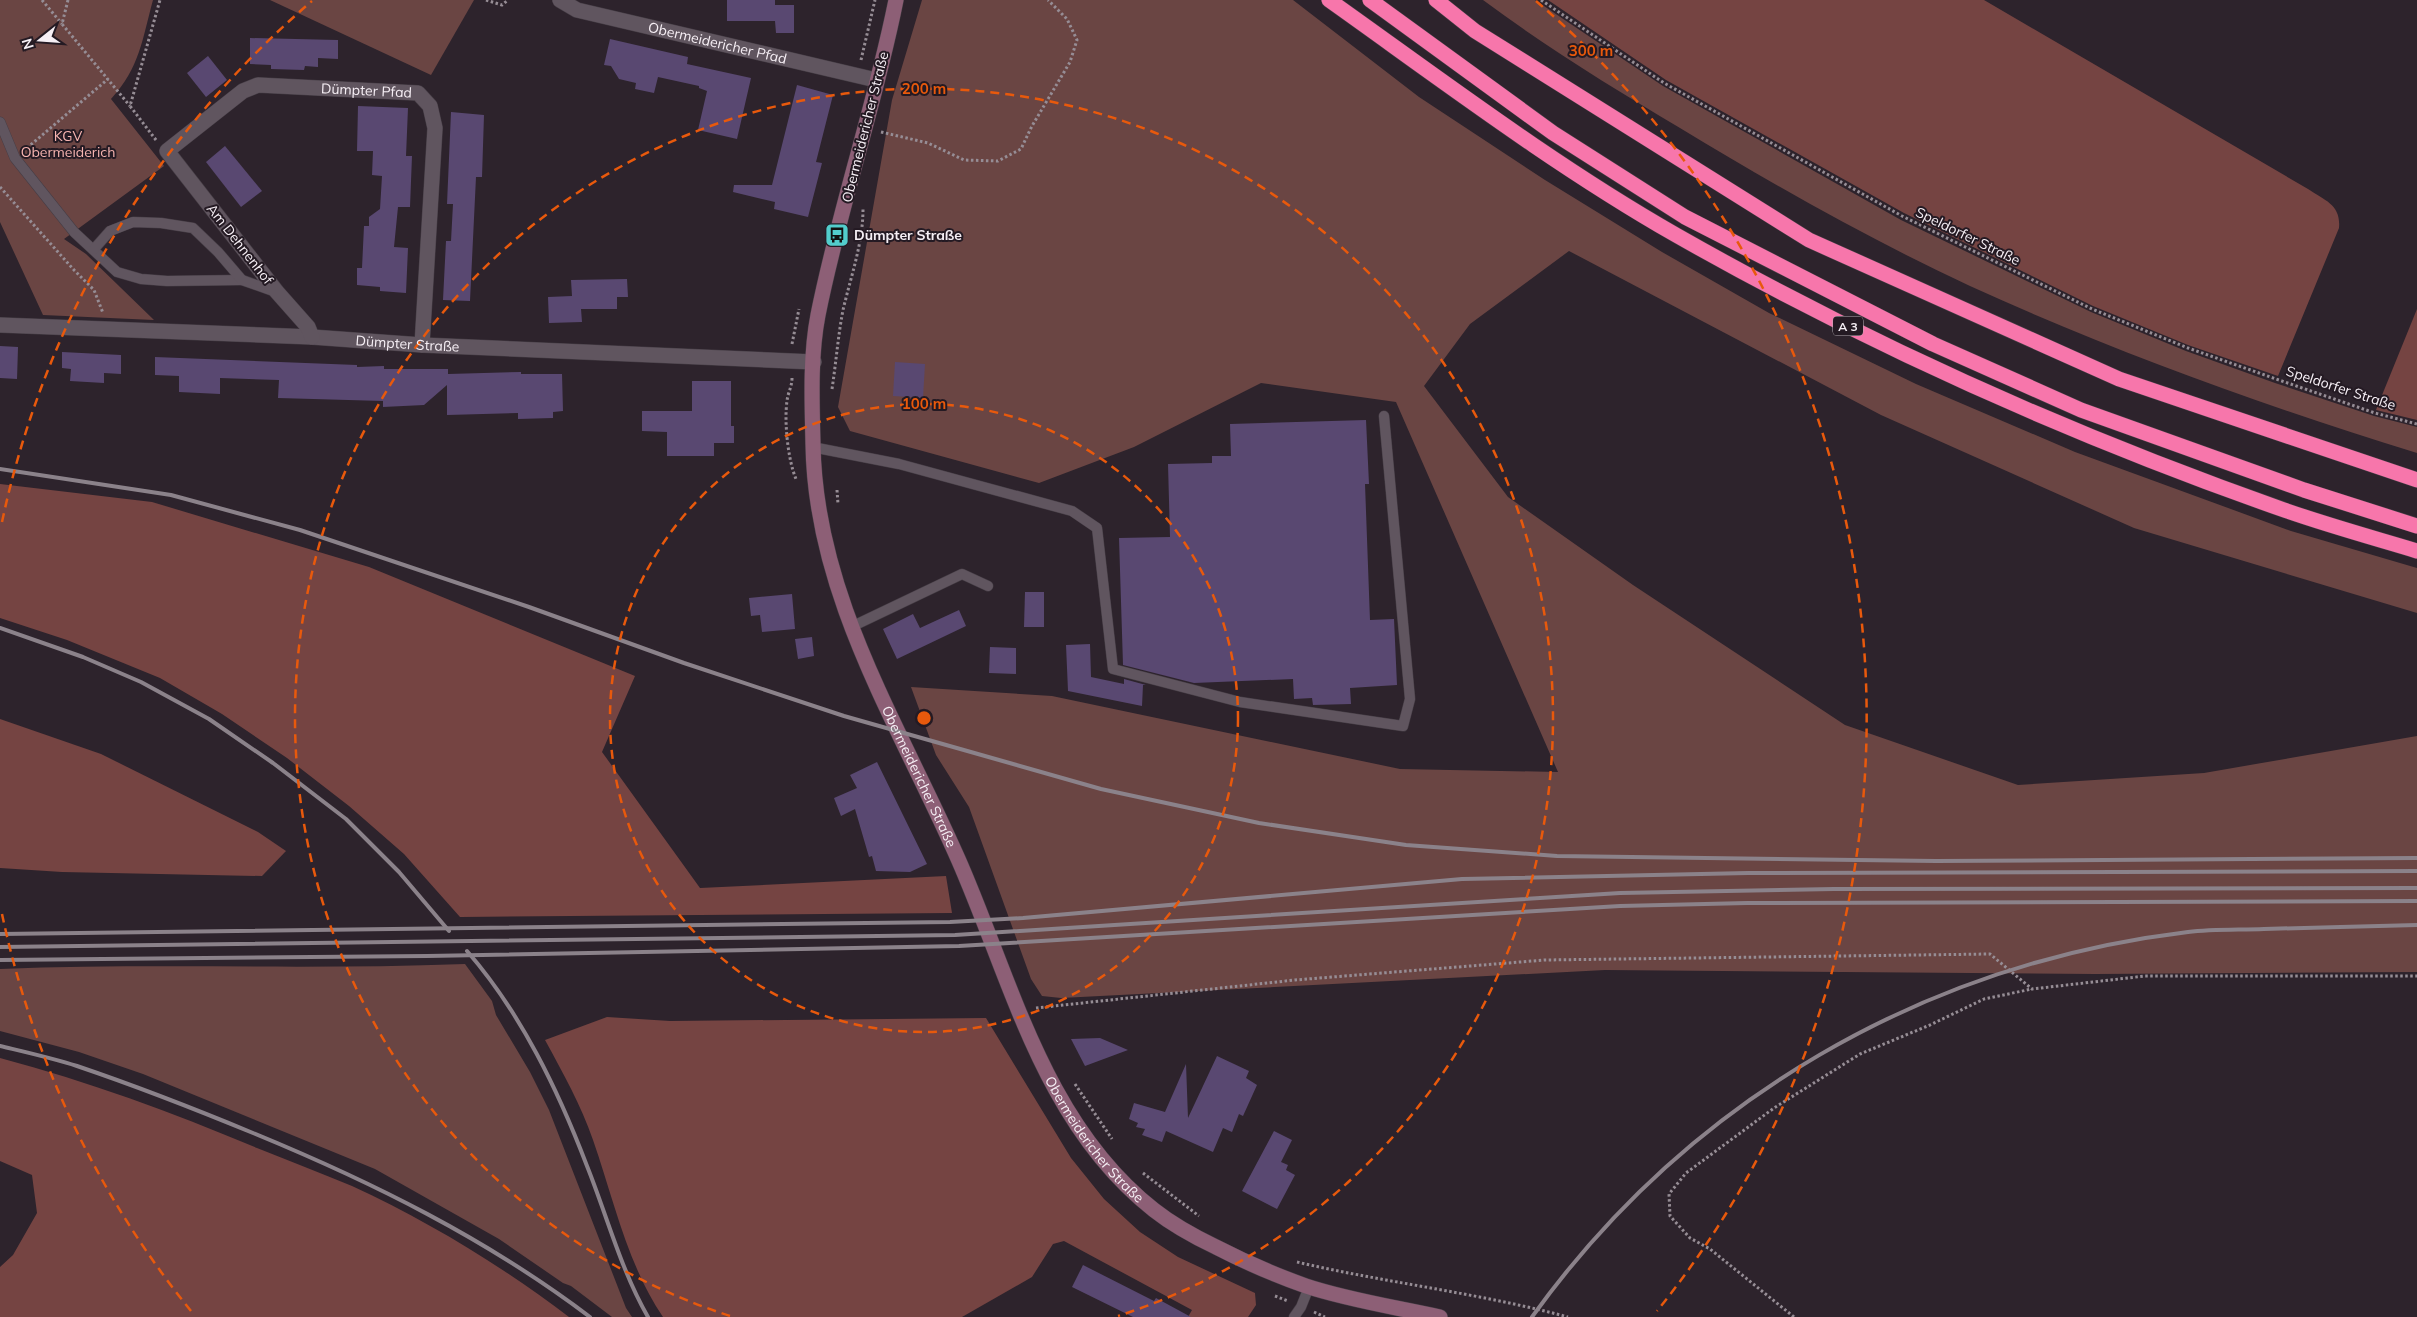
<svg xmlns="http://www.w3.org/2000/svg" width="2417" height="1317" font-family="Mulish,sans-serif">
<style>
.green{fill:#6a4543}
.forest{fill:#754442}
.building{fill:#594871}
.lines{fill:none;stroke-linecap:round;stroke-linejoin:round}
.service-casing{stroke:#463e46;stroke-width:11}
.minor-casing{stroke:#463e46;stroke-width:16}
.secondary-casing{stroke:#463e46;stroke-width:16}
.motorway-casing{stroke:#463e46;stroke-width:16}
.path{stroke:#968d95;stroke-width:3;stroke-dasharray:2.5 2.5;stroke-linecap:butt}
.service{stroke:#60555f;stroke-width:10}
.minor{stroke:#60555f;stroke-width:15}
.secondary{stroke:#8d5f76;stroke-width:15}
.motorway{stroke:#f776ab;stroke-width:15}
.rail{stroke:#8b828a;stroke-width:4}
.ring{fill:none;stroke:#e8590c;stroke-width:2.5;stroke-dasharray:9 6}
.labels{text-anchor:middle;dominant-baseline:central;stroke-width:4;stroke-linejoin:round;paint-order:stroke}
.shield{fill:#241a23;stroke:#b7afb6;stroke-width:1}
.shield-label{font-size:12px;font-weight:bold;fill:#f6eff5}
.street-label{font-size:14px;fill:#f6eff5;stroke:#241a23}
.park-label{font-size:14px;fill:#f8b5b1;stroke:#241a23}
.poi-label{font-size:14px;font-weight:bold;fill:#f6eff5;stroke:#241a23;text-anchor:start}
.centre{fill:#e8590c;stroke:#241a23;stroke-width:2.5}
.ring-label{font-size:15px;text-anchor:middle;font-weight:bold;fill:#e8590c;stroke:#241a23;stroke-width:4;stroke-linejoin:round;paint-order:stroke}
</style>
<rect width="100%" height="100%" fill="#2d232c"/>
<g class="green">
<path d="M0,0H153C142,40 140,67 111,99L164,166L64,239L86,254L154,320L43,315L0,222Z"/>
<path d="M270,0H474L431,75Z"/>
<path d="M922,0H1293L1419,97L1545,180L1662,252L1769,313L1916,384L2075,452L2291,531L2417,568V613L2134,528L1881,415L1569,251L1470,324L1424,386L1508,497L1633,585L1845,725L2018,785L2204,773L2417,736V972L2095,974L1605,970L1061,998L1042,996L1031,979L969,807L936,755L911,687L1052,696L1400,769L1558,772L1396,402L1261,383L1134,447L1039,483L850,431L838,407L892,100Z"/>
<path d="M1483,0H1535L1663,86L1901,220L2091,312L2186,351L2275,383L2374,416L2417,427V453C2265,406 2115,352 1970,286C1871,240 1774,185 1680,128C1613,88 1546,47 1483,0Z"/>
<path d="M465,964L492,1001L496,1015L530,1072L549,1110L626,1308L632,1317H612L571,1286L563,1283L499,1239L375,1169L143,1074L79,1052L0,1031V969C155,963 310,970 465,964Z"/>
</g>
<g class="forest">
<path d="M1548,0H1984L2308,189C2326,201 2341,205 2339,228L2278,376L2188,345L2093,306L1904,213L1666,80Z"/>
<path d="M2417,309V420L2376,410Z"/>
<path d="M0,484L152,502L369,567L635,676L602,752L700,888L946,876L952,913L460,917L404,854L349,806L287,758L222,714L160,678L67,640L0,618Z"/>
<path d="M0,719L101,754L258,832L286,851L262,876L62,872L0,868Z"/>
<path d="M607,1017L670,1021L986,1018L1071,1158L1104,1199L1140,1232L1178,1257L1255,1293L1256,1305L1248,1317H1188L1192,1310L1064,1241L1053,1244L1032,1277L962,1317H663C627,1264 614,1200 593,1140C581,1105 563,1073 545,1040Z"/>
<path d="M0,1058C90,1082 171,1112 257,1148C289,1161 321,1173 352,1186C428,1221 502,1266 569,1317H0V1267L13,1255L37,1213L32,1175L0,1161Z"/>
</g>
<g class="building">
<path d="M727,0H775V5H794V33H776L775,21H727Z"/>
<path d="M250,38L338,40V59L318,58V67L305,66L304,70L271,69V65L250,64Z"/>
<path d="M610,39L688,57L687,64L751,78L737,139L698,130L707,91L699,88V86L658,77L654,93L635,89L636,83L619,79L611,66L604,65Z"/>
<path d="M208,56L227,80L206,97L187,73Z"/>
<path d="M797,85L833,95L816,162L822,163L808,217L774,209L775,202L733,192L734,185H772Z"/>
<path d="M358,106L408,108L406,156H412L410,207H398L394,247L408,248L406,293L380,291V287L357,285V268H362L364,226H369V217L380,209L382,176L372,175L373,151H357Z"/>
<path d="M451,112L484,115L482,177H476L470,301L443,300L446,241H451L453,204H447Z"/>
<path d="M225,146L262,191L241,207L206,162Z"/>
<path d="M627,279L628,297H617V309H581L582,322L549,323L548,297L572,296L571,280Z"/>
<path d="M0,346L18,347L17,379L0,378Z"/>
<path d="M62,352L121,355V374L104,373V383L70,381L71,369L62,368Z"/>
<path d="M155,357L357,365V367L384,366V369H448V374L521,372V374H562L563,411L553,412V418L518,419V413L447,415V385L424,405L383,407V401L278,398L279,380L220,378V394L179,392V376L155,375Z"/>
<path d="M895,362L925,364L923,398L893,396Z"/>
<path d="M692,381H731V426H734V443H714V456H667V432L642,431V411H692Z"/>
<path d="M1366,420L1369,484H1365L1370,620L1394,619L1397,685L1350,688L1351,704L1313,705L1312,698L1294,699L1293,679L1194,683L1123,665L1119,538L1170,537L1168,464L1212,463V456H1231L1230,424Z"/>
<path d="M1025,592H1044V627H1024Z"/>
<path d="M792,594L795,629L762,632L760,615L751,616L749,598Z"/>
<path d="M959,610L966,626L897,659L883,629L913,614L920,628Z"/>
<path d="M812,637L814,656L798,659L795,639Z"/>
<path d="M1090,644L1091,677L1124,684V679L1146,685H1143L1142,706L1068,691L1066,645Z"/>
<path d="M990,647L1016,648V674L989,673Z"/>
<path d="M877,762L927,864L910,872L876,871L872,856L869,857L855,809L841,816L834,798L857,788L850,775Z"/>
<path d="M1100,1038L1128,1050L1085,1066L1071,1039Z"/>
<path d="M1217,1056L1249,1071L1246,1078L1257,1085L1243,1116L1239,1114L1232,1132L1223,1128L1213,1152L1166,1131L1162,1142L1142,1135L1145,1129L1136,1127L1138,1123L1129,1119L1134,1103L1165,1112L1186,1064L1188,1118Z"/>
<path d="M1274,1131L1292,1140L1281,1162L1288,1165L1286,1170L1295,1175L1277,1209L1242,1191Z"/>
<path d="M1083,1265L1154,1301L1156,1298L1191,1317H1133L1072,1287Z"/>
</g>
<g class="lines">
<g class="service-casing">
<g id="service">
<path d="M0,122L15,158L74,232L117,272L141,279L167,281L242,280"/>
<path d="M94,249L110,231L133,222L161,223L193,228L218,252L242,280L276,292"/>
<path d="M812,447L899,464L1072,511L1097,528L1113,669L1240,702L1403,726L1410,699L1384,416"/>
<path d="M851,627L962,574L988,586"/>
<path d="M1294,1317L1301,1307L1309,1287"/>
</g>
</g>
<g class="minor-casing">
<g id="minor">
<path id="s1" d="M560,0L577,10L876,80"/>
<path id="s2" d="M0,325L312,337L422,345L814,362"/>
<path id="s3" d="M312,337L308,327L277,292L167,151L243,91L258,85L418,93L430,106L435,128L422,345"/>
</g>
</g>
<g class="secondary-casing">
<g id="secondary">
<path id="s4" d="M896,0C875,106 839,209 818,315C810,356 812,402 813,444C815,596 900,726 959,861C1012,982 1044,1124 1154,1210C1173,1225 1195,1237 1216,1247C1245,1262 1275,1275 1306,1286C1348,1300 1395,1307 1440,1317"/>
</g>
</g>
<g class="motorway-casing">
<g id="motorway">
<path d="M1329,0C1443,81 1555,166 1676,235C1871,346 2076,437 2287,511C2330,526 2374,538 2417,551"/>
<path d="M1370,0L1553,133L1685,217L1933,344L2081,410L2304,490L2417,526"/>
<path d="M1436,0L1475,31L1809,240L2119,379L2417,480"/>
</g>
</g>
<g class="path">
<path d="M42,0L62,24"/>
<path d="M68,0L62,24L130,106"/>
<path d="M486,0L502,5L508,0"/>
<path d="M1541,0L1664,83L1902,216L2092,309L2188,348L2276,379L2375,413L2417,424"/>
<path d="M861,60L875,0"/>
<path d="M881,132L928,143L964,160L998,161L1021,149L1032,126L1070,62L1077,40L1067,19L1048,0"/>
<path d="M156,140L130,106L160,0"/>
<path d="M27,148L108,79"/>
<path d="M0,187L74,270L94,290L103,313"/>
<path d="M792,344L799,309"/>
<path d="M792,378C792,387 788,392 787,401C784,422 788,460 796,479"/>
<path d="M832,389C836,363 838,336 843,310C851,276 863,243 863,209"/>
<path d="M837,490L838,504"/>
<path d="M1036,1008L1295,980L1545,960L1990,954L2032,989L2145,976H2417"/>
<path d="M1075,1084L1112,1139"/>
<path d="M1143,1173L1199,1216"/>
<path d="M1297,1262C1387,1283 1479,1293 1568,1317"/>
<path d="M1275,1296L1288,1301"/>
<path d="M1314,1312L1325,1317"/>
<path d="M1794,1317L1710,1249L1690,1238L1670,1216L1669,1194L1686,1173L1774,1108L1860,1054L1930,1025L1984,999L2032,989"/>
</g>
<use href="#service" class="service"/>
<use href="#minor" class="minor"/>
<use href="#secondary" class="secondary"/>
<use href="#motorway" class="motorway"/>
<g class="rail">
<path d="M0,469L171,495L300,530L529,607L684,663L844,716L1101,789L1259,823L1406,845L1557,856L1936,861L2417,858"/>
<path d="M0,628L83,657L141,682L209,719L273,763L346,819L399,872L449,931"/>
<path d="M0,934L950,922L1023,918L1462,879L1748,873L2417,871"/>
<path d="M0,947L955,935L1620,893L1834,889L2417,888"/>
<path d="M467,951C521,1013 558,1090 587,1166C607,1216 621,1270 648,1317"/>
<path d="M0,960L427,956L959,946L1620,906L1747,903L2417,901"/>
<path d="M0,1046C25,1052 52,1058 77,1066C136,1086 195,1109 253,1133C372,1182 487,1239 590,1317"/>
<path d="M1532,1317C1688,1100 1923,964 2188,932C2213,929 2239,930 2264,929C2315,928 2366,926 2417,925"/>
</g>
</g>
<g class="ring">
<circle cx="924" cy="718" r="314"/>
<path d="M730 1316A629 629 0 1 1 1118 1316"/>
<path d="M191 1311A943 943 0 0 1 2 914M2 522A943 943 0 0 1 312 1M1536 1A943 943 0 0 1 1657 1311"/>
</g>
<defs>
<g id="bus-square" transform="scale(1.25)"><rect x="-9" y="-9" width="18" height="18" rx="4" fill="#52cdcc" stroke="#241a23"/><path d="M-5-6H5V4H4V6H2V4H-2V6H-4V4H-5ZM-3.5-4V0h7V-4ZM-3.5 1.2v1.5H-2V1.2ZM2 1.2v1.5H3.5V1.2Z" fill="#111"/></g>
</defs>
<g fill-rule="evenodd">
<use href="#bus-square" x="837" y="235"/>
</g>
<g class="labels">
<rect class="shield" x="1833" y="316.5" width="30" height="19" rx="4"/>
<g class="shield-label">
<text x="1848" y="326">A 3</text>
</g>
<g class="street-label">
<text stroke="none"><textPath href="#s1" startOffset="164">Obermeidericher Pfad</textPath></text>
<text stroke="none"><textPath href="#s3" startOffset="458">Dümpter Pfad</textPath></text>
<text transform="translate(865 127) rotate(-76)">Obermeidericher Straße</text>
<text transform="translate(1968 236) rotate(26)">Speldorfer Straße</text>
<text transform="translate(240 244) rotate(52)">Am Dehnenhof</text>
<text stroke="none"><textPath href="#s2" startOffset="408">Dümpter Straße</textPath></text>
<text transform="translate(2341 388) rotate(18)">Speldorfer Straße</text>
<text stroke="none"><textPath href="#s4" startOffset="806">Obermeidericher Straße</textPath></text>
<text stroke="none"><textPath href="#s4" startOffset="1211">Obermeidericher Straße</textPath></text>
</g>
<g class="park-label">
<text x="68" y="136">KGV<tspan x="68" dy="16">Obermeiderich</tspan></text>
</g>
<g class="poi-label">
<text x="854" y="235">Dümpter Straße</text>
</g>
</g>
<circle cx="924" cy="718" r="8" class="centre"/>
<g class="ring-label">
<text x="1591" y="56">300 m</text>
<text x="924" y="94">200 m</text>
<text x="924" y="409">100 m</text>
</g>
<g transform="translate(40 40) rotate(253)" stroke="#241a23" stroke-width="4" paint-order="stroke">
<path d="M0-4L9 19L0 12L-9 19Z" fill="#f6eff5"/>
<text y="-8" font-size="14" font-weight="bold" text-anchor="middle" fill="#f6eff5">N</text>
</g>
</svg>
